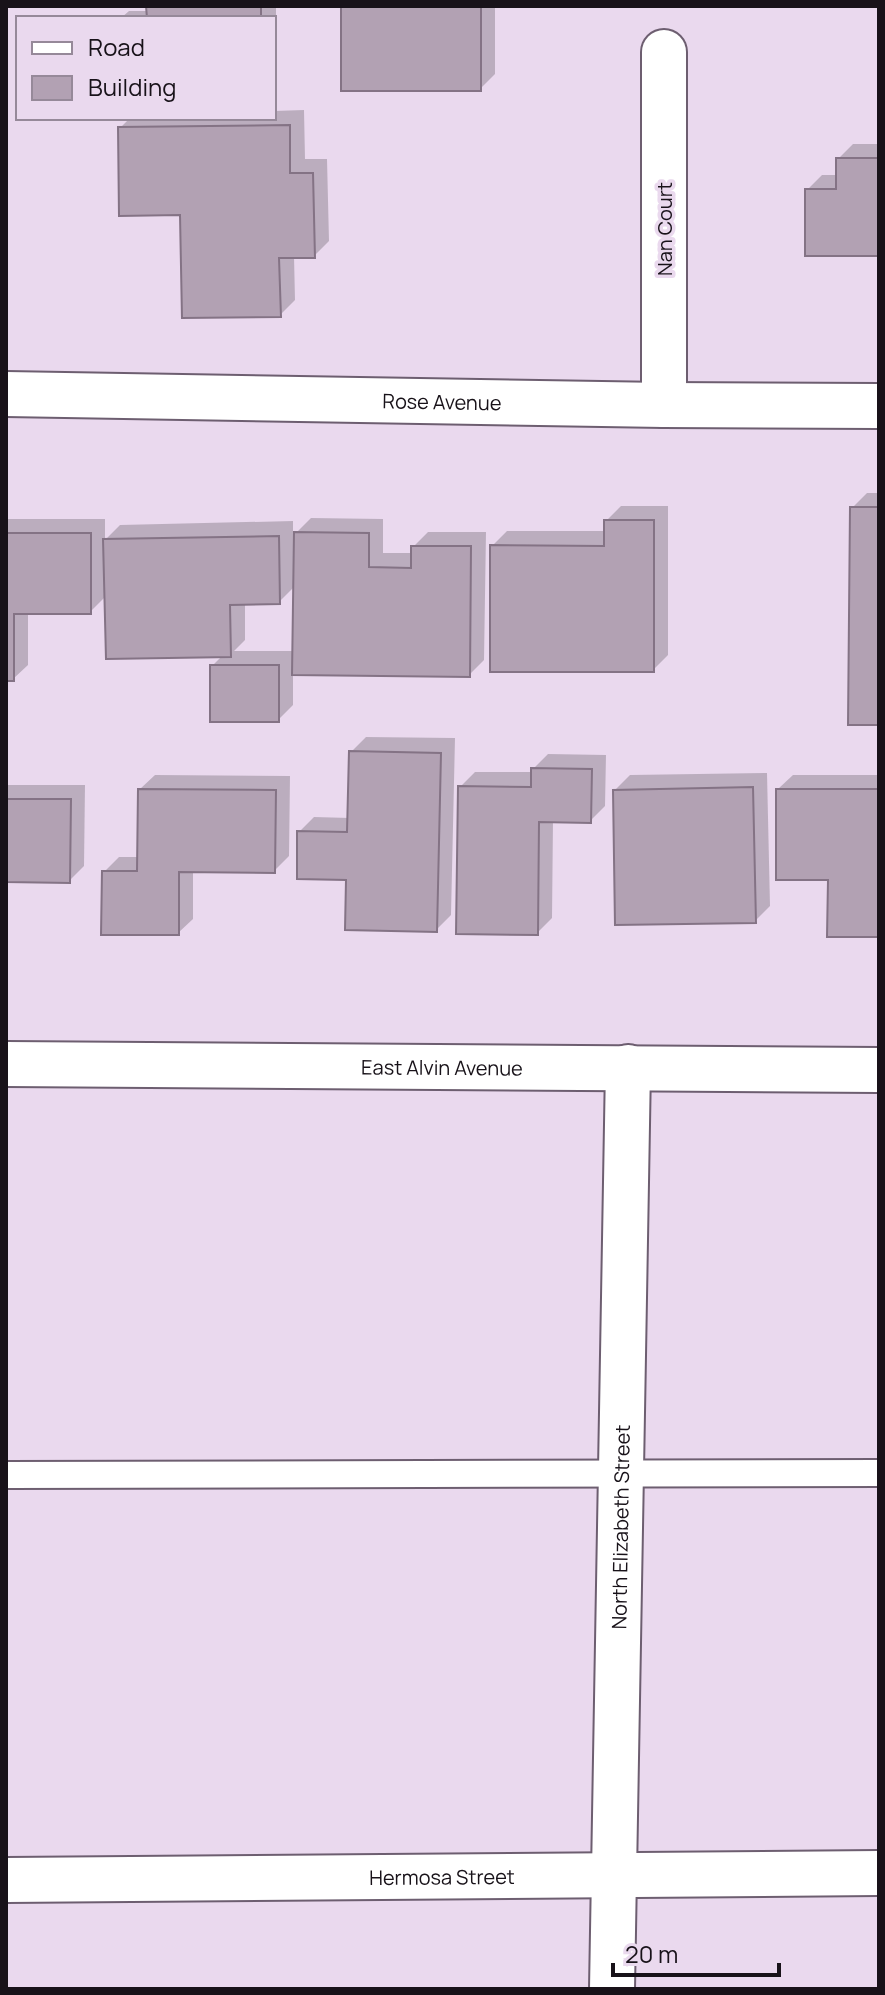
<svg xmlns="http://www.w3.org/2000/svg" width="885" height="1995" font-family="Manrope,sans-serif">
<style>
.shadow{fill:#0003;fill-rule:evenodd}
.building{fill:#b2a1b3;stroke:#847385;stroke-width:2}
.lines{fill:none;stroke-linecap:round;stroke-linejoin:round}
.lane-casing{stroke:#6d5e70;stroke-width:30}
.street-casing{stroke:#6d5e70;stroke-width:48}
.secondary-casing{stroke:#6d5e70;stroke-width:48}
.lane{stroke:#fff;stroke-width:26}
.street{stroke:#fff;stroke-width:44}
.secondary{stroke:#fff;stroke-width:44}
.labels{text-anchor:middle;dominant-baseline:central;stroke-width:7;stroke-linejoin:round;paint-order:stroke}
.street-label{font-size:20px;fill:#181219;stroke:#ead9ee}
</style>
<rect width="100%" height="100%" fill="#ead9ee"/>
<g class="shadow">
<path d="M148,6H276V82L274,84V18H121L129,11H149Z"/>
<path d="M343,6H495V74L480,89Z"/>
<path d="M304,110L305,159H327L329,241L314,256H294L295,300L280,315L182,213L120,128L130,118H274V111Z"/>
<path d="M853,144H879V254L807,190L822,175H838V159Z"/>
<path d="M867,493H879V723L852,508Z"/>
<path d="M621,506H668V655L653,670L492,546L507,531H606V521Z"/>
<path d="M311,518L383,519V553H413V547L428,532H486L484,660L469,675L293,673V705L278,720L212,666L223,655L106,596L90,612H28V665L13,679H6V519H105V540L120,525L293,521V536ZM295,586L294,651H234L245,640V603L279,602Z"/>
<path d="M366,737L455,738L451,915L436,930L348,878L299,832L314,817L350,818L351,752Z"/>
<path d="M548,754L606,755L605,806L590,821L553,820L552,918L537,933L460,787L475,772H533V769Z"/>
<path d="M767,773L770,906L755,921L615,790L630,775Z"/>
<path d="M155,775L290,776L289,856L274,871L193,870V919L178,933L104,872L119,857H139L140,789Z"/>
<path d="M793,775H879V935L830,878L778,789Z"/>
<path d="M6,785H85L84,866L69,881L6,880Z"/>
</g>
<g class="building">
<path d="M146,6H261V18H147Z"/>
<rect x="341" y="6" width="140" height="85"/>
<path d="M290,125V173H313L315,258H279L281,317L182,318L180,215L119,216L118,127Z"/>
<path d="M836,158H879V256H805V189H836Z"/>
<path d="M850,507H879V725H848Z"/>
<path d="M604,520H654V672H490V545L604,546Z"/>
<path d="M294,532L369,533V567L411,568V546H471L470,677L292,675Z"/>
<path d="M6,533H91V614H14V681H6Z"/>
<path d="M279,536L280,604L230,605L231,657L106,659L103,539Z"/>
<rect x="210" y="665" width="69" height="57"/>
<path d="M349,751L441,753L437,932L345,930L346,880L297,879V831L347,832Z"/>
<path d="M531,768L592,769L591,823L539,822L538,935L456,934L458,786L531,787Z"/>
<path d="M753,787L756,923L615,925L613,790Z"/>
<path d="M138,789L276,790L275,873L179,872V935H101L102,871H137Z"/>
<path d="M776,789H879V937H827L828,880H776Z"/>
<path d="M6,799H71L70,883L6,882Z"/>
</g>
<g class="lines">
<g class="lane-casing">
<path id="lane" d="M6,1475L879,1473"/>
</g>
<g class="street-casing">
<g id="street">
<path d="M664,52V405"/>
<path id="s1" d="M6,394L664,405L879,406"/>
<path id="s2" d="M6,1880L879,1873"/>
<path id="s3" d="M612,1989L628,1067"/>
</g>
</g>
<g class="secondary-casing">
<g id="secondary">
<path id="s4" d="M6,1064L879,1070"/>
</g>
</g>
<use href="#lane" class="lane"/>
<use href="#street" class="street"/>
<use href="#secondary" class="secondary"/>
</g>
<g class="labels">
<g class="street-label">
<text transform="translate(664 229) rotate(-90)">Nan Court</text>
<text stroke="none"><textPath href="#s1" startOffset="436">Rose Avenue</textPath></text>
<text stroke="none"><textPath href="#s4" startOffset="436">East Alvin Avenue</textPath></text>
<text stroke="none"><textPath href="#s3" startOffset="462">North Elizabeth Street</textPath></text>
<text stroke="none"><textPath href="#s2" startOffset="436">Hermosa Street</textPath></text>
</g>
</g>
<rect width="885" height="1995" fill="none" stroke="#181219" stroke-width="16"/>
<rect x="16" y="16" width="260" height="104" fill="#ead9ee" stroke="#968999" stroke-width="2"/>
<rect x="32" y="42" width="40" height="12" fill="#ffffff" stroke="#968999" stroke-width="2"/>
<text x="88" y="56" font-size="24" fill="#181219">Road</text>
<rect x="32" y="76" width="40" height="24" fill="#b2a1b3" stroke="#968999" stroke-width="2"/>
<text x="88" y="96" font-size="24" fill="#181219">Building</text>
<path d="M613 1963v12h166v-12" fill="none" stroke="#181219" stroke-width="4"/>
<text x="625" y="1963" font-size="24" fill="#181219" stroke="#ead9ee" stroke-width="6" paint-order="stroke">20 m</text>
</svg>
